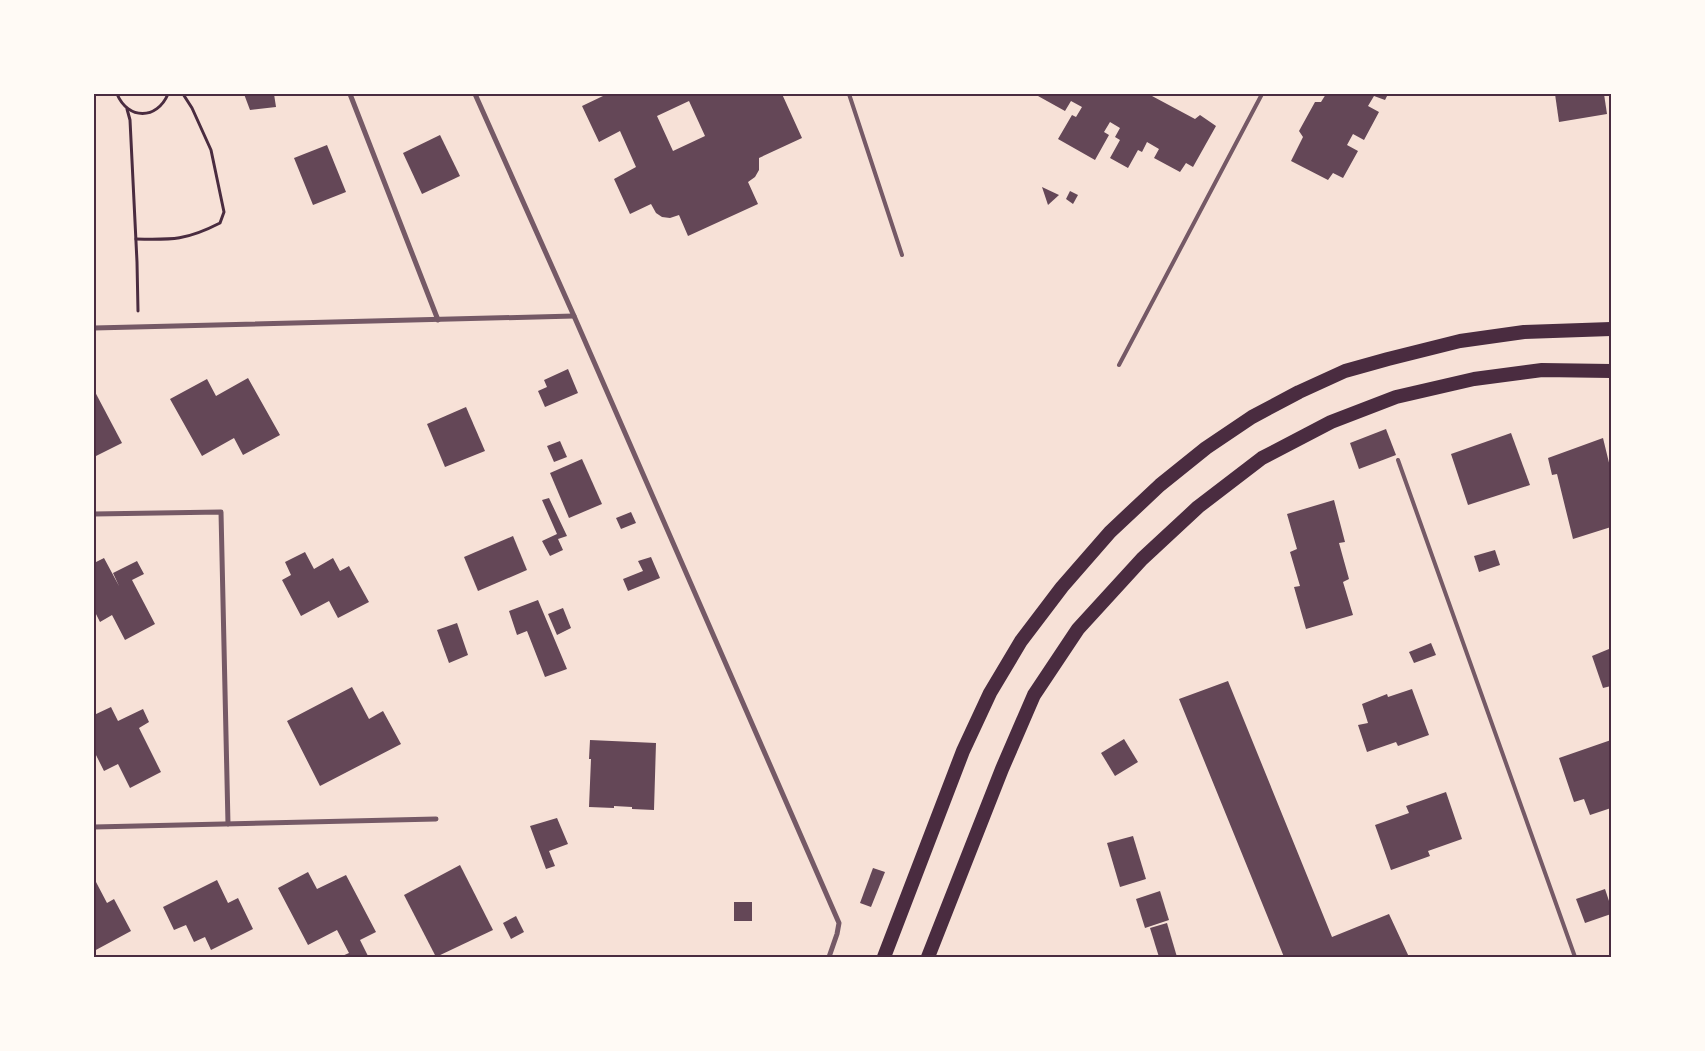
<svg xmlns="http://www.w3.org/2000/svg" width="1705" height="1051" font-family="Overpass,sans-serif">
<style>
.building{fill:#644757;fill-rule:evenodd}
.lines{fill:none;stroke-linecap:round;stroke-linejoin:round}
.path{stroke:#4a2c40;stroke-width:3}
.service{stroke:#755966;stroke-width:4}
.minor{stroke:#755966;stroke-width:5}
.trunk{stroke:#4a2c40;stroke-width:14}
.neatline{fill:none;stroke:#4a2c40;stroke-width:2}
</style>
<rect width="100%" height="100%" fill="#f7e1d7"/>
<g class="building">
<path d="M244,94H274L276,107L250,110Z"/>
<path d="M602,94H782L802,138L759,158V170L755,177L748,182L758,204L688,236L679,215L670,218L662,217L656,213L651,204L630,214L614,179L636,167L620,131L599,142L582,106L603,96ZM689,101L705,136L673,151L657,116Z"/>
<path d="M1039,94H1152V96L1195,119L1200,115L1216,126L1193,167L1186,163L1180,172L1154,158L1159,149L1147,142L1142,152L1138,150L1128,168L1110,158L1120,140L1115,137L1120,128L1110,122L1104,132L1109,135L1095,160L1058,139L1072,115L1076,117L1082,107L1071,101L1065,111L1038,96Z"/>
<path d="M1326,94H1388L1385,100L1374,96L1368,106L1379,112L1364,140L1353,134L1347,145L1358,151L1343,178L1333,173L1328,180L1291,161L1303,137L1299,131L1315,102H1321Z"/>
<path d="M1555,94H1604L1607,114L1559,122Z"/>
<path d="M440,135L460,176L422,194L403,153Z"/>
<path d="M327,145L346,192L313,205L294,158Z"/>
<path d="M1042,187L1059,195L1048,205Z"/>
<path d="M1070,191L1078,195L1073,204L1066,199Z"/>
<path d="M568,369L578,393L545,407L538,391L547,387L544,380Z"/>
<path d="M248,378L280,435L243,455L234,438L202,456L170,399L207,379L216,396Z"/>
<path d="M94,390L122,443L94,457Z"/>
<path d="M466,407L485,451L445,467L427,424Z"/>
<path d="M1386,429L1396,455L1359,469L1350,443Z"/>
<path d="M1511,433L1530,485L1468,505L1451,454Z"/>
<path d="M1603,438L1611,471V527L1573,539L1557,474L1552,475L1548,458Z"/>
<path d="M560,441L567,457L554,462L547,446Z"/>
<path d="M582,459L602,504L569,518L550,473Z"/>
<path d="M549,498L567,536L558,539L563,550L550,556L542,541L557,534L542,500Z"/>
<path d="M1334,500L1345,542L1339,543L1349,579L1343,582L1353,615L1306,629L1294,587L1300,586L1290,552L1297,549L1287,514Z"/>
<path d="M631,512L636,523L621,529L616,518Z"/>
<path d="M513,536L527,570L478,591L464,557Z"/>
<path d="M1495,550L1500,565L1479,572L1474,556Z"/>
<path d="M305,552L314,569L333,558L340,571L349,566L369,602L338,618L329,601L301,616L282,580L291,575L285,562Z"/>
<path d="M651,557L660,578L628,591L623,579L643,571L638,561Z"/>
<path d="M104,558L119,586L113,573L137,561L144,574L132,580L155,624L125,640L112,615L100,622L94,610V563Z"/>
<path d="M538,600L567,669L545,677L527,631L517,635L509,611Z"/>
<path d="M563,608L571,628L557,635L548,614Z"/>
<path d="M457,623L468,655L449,663L437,630Z"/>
<path d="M1431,643L1436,655L1414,663L1409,652Z"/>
<path d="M1609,649L1611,655V686L1603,688L1592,656Z"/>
<path d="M1228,681L1332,937L1389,914L1409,957H1284L1179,699Z"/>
<path d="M352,687L369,719L383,711L401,744L320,786L287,721Z"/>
<path d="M1412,689L1429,735L1398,746L1396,742L1367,752L1358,725L1368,723L1362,704L1387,694L1388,697Z"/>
<path d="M111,707L118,721L143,709L149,722L139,728L161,772L130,788L118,764L104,771L94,751V715Z"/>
<path d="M1124,739L1138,762L1115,776L1101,753Z"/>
<path d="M590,740L656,743L654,810L632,809V807L614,806V808L589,807L591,759H589Z"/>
<path d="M1611,740V808L1590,815L1584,799L1574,802L1559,758Z"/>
<path d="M1446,792L1462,839L1428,851L1430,856L1391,870L1375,825L1409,813L1406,806Z"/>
<path d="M557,818L568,844L549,851L555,866L546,869L530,826Z"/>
<path d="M1133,836L1146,879L1120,887L1107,843Z"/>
<path d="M460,865L493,930L436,957L404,895Z"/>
<path d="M873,868L885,872L871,907L860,903Z"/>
<path d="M308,872L317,889L346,875L376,932L360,940L368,956L340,957L349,953L337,930L308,945L278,888Z"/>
<path d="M217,880L228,903L238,898L253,929L211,950L205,937L194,942L186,925L174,930L163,907Z"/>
<path d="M96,882L107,903L114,899L131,931L94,951V883Z"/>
<path d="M1605,889L1611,907V914L1585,923L1576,899Z"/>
<path d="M1160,891L1169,920L1145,928L1136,899Z"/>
<rect x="734" y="902" width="18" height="19"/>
<path d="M516,916L524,932L511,939L503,923Z"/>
<path d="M1167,923L1177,957H1159L1150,928Z"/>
</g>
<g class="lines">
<g class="path">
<path d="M117,94C128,120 157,120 168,94"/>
<path d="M127,109L130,120L137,262L138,311"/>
<path d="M136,239C173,240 187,240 220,223L224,212L211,150L192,108L183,94"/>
</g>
<g class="service">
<path d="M849,94L902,255"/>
<path d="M1119,365L1262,94"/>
<path d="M1398,460L1575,957"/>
</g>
<g class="minor">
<path d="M350,94L438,320"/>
<path d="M475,94L574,316L839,923L837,934L829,957"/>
<path d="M94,328L574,316"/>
<path d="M94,514L221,512L228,824"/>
<path d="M94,827L436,819"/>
</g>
<g class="trunk">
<path d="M884,957L963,751L990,693L1021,641L1062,587L1110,532L1160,485L1206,448L1252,417L1299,392L1345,371L1388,359L1460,341L1524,332L1611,329"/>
<path d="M928,957L1002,769L1034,695L1078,629L1142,559L1198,507L1262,458L1331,422L1396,397L1474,379L1542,370L1611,371"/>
</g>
</g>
<rect width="1705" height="1051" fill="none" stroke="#fffaf5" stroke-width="190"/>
<rect x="95" y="95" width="1515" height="861" class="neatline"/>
</svg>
